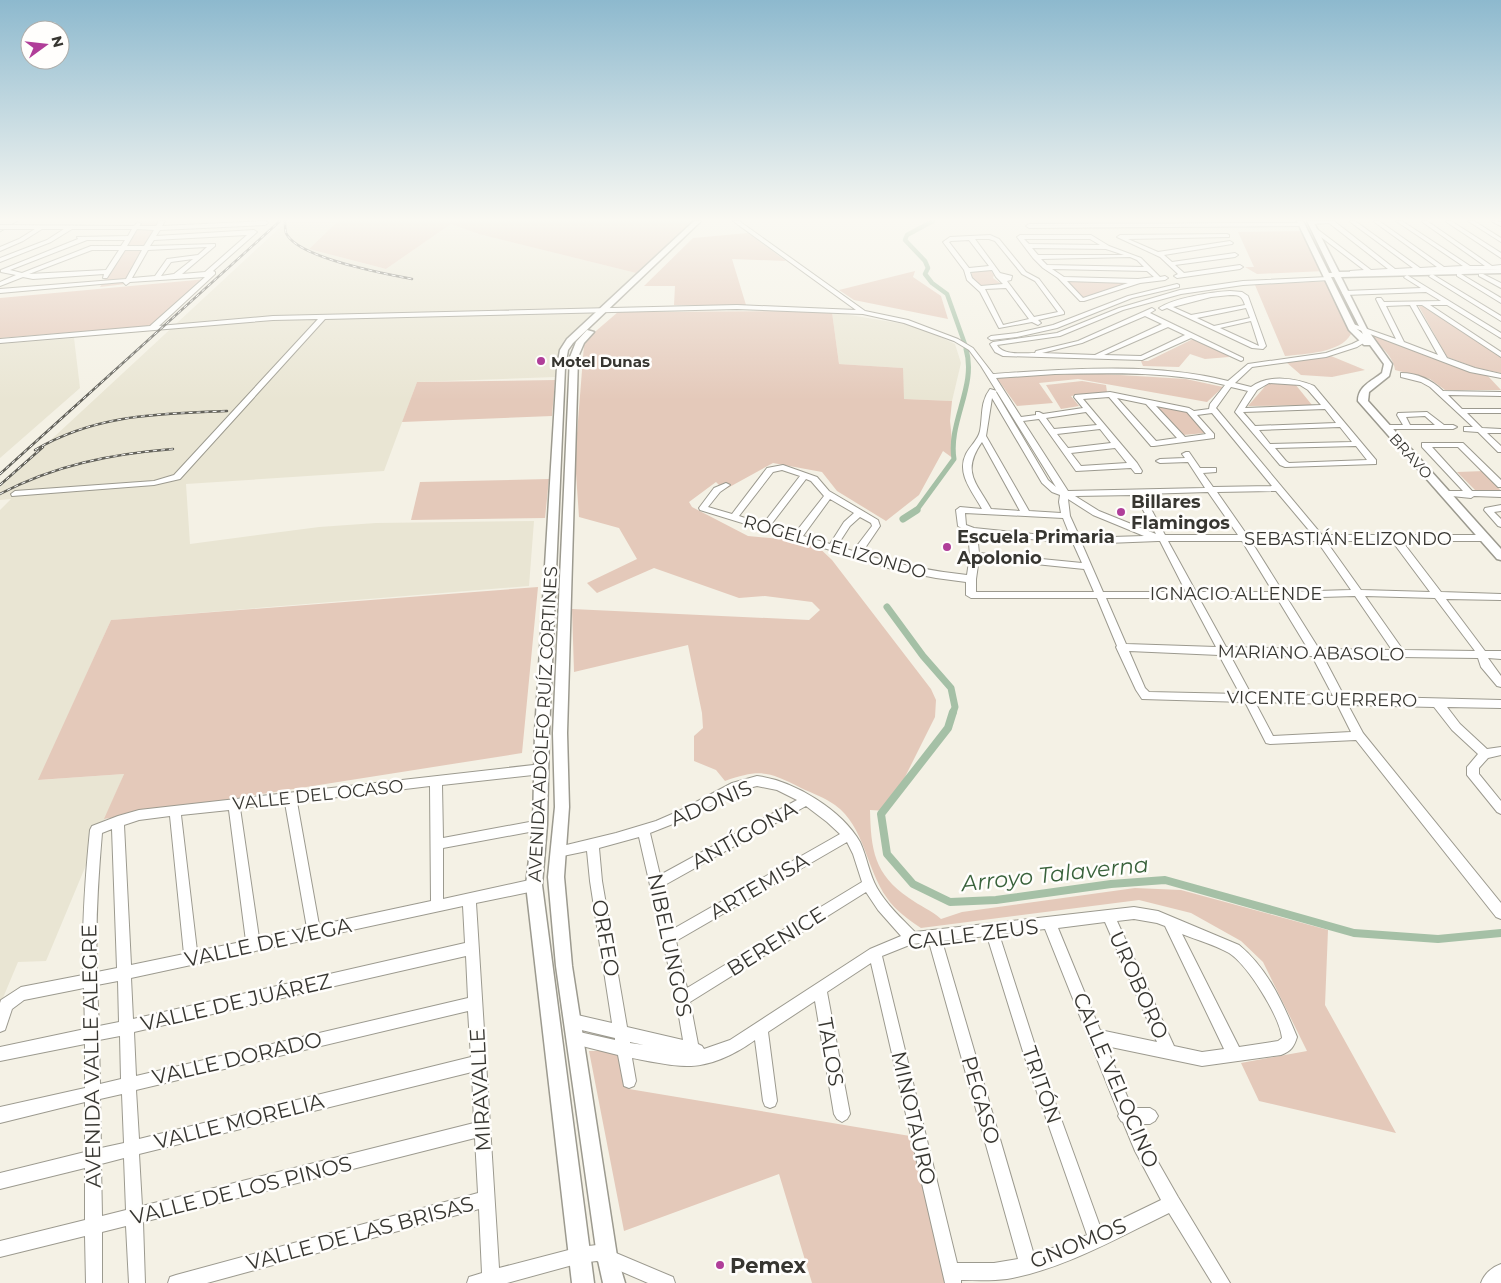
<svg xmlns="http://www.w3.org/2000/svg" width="1501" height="1283" font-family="Montserrat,sans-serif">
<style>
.built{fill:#e9e5d3}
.green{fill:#e4c9ba}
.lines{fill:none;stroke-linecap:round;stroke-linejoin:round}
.stream{stroke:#849783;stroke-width:1}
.canal-far3{stroke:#a5c0a6;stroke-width:4.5}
.canal-far2{stroke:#a5c0a6;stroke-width:5}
.canal-far1{stroke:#a5c0a6;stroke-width:7}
.canal{stroke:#a5c0a6;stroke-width:8}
.minor-casing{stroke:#9c9a8f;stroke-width:2}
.major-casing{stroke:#9c9a8f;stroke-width:3}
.minor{fill:#fff;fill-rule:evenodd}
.major{fill:#fff;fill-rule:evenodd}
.rail-casing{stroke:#62615a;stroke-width:2.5}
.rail{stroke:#fffefc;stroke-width:1;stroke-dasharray:4;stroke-linecap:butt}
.poi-dot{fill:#b03e99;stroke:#fffefc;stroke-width:2}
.labels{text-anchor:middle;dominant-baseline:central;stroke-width:5;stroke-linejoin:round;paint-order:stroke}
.far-poi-label{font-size:15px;font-weight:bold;fill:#373631;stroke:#fffefc;text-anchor:start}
.far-street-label{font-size:15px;fill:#373631;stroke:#fffefc}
.poi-label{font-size:18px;font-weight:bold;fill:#373631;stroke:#fffefc;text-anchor:start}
.street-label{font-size:18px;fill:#373631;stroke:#fffefc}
.near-street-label{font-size:21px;fill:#373631;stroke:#fffefc}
.near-poi-label{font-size:21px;font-weight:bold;fill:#373631;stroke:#fffefc;text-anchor:start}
.near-water-label{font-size:22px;font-style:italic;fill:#39623b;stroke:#fffefc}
</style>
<rect width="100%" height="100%" fill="#f4f1e5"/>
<g class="built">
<path d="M287,221H338L309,249L386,269L451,224L480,234L636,273L599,311L564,340L555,377L417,382L384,471L186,484L190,544L319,527L376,523L534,521L529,586L111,620L39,780L124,774L46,961L18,962L0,1005V510L11,499L0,500V487Z"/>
<path d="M832,312L904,324L924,329L955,344L961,363L952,401L903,399V368L839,364Z"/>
<path d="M74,338L80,388L0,458V344Z"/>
</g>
<g class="green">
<path d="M140,221H162L126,284L100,287Z"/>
<path d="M338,221H693L636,273L479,234L451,224L386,269L309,249Z"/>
<path d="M1307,231L1325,271L1257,274L1245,267H1254L1238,232Z"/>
<path d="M748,233L786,261L732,259L746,305H674L675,286H644L693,238Z"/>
<path d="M990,270L994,275L993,278L1003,285L981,286L972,278V271Z"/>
<path d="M915,271L913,277L941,296L948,319L854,300L839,290Z"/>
<path d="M207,279L152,326L0,338V298Z"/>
<path d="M1068,281L1134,282L1083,299Z"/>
<path d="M1329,281L1351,334C1341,353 1304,354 1285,356L1255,285Z"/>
<path d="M1418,305H1421L1501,357V373L1477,368L1447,357Z"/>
<path d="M806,311L832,312L839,364L903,368L904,399L952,401L950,421L954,459L943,451L919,495L886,521L837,491L822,472L773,463L724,490L716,482L689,502L692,507L748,536L813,542L832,560L931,689L936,700L935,717L888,811L870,810C871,850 874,874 909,898C920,906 931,910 941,919L962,912L1135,888L1181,890L1328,930L1325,1005L1396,1133L1259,1101L1241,1063L1307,1051L1263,962L1241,941L1191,913L1139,900L921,928C909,920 895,910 887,898C866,869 865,827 835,805C825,798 812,793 801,788C768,771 760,769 725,781L716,770L694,761V736L703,728L702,713L688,645L574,672L572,609L809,620L820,610L812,602L765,596L739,598L654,568L597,593L587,583L637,559L619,528L579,517L575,459L584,345L589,337L618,312Z"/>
<path d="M1373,334L1487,375L1501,390H1445L1430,379L1395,370C1394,357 1380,346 1371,337Z"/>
<path d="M1193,339L1228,355L1229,357L1205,359L1190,354L1179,367L1143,366L1141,361H1148Z"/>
<path d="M1331,356L1365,370L1332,377L1301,375L1286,362Z"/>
<path d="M1087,373L1186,379L1223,387L1207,402L1078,379L1039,383L1053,403L1017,406L996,377Z"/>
<path d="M555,380L552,416L402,422L417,382Z"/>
<path d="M1082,381L1106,385L1107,392L1071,396L1079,406L1061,409L1046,385Z"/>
<path d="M1268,383L1295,384L1312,405L1248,406Z"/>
<path d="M1155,404L1187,411L1205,433L1183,435Z"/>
<path d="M1485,471L1501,491H1476L1457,472Z"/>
<path d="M549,479L545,518L411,520L420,482Z"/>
<path d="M538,587L522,753L104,819L124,774L38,780L111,620Z"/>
<path d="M589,1051H618L629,1089L910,1136L946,1283H812L779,1174L624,1231Z"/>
</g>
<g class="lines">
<g class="stream">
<path d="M9,226L18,221"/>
<path d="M0,232L5,229"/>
</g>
<path class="canal-far3" d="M933,221L907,235L905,240L925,261L928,268L925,274L932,283L947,294L967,350"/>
<path class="canal-far2" d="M916,511L954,459C948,422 977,386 966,349"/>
<g class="canal-far1">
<path d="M903,519L917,510"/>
<path d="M887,607L923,656L951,688L955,707L953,713"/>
</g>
<path class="canal" d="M953,712L948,728L881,814L887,854L913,884L950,902L996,900L1111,884L1165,880L1354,933L1438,939L1501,933"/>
<g class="minor-casing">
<g id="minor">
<path d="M159,221H165L162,226L265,221L268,223L265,225L160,230L156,236L254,230L257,232L213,271L215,272V274L159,326L273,316L737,305L856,310L733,221H739L865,311L908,320L958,339L973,348L993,374C1069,369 1154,362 1228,381L1248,364L1326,353L1352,344L1366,337H1370V339L1357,347L1326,357L1252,367L1235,383L1251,387C1268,374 1296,378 1314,386L1376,460V464L1285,467L1280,465L1235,412L1248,391L1231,387L1216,408L1322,535H1485L1489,538L1485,541H1402L1441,592L1501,594V600L1446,599L1485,651H1501V659L1488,658L1501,676V687L1497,686L1481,667L1478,658L1323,656L1344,696L1501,700V708L1447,707L1460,724L1487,749L1501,747V755L1488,758L1479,768V774L1501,801V814L1497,812L1467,775V767L1478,754L1452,730L1434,707L1348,705L1363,733L1501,903V919L1496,917L1356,740L1270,744L1266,743L1245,702L1142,699L1136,690L1116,647L1117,646L1097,598H971L966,595V582L936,578L895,570L700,510L699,508L714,488L726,483L730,485L720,492L708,507L732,514L767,468L783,465L817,477L829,491L878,520L880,526L861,554C896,564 930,571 967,575L970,555L968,532L958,526L956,510L960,507L982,509C973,492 956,474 966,454C970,446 978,440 980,431C983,416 980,402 990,389L997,391L996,392L1048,480L1056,487L981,366L969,350L954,341L904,323L863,314L737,309L325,319L180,479L154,485L12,496L11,494L15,491L154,481L174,475L318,319L273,320L0,343V339L150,326L205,277L130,282L126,285L123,282L0,293V289L126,279L142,250H125L107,278H103L104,274L33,279L23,277L0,286V282L16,275L1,272V270L78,239L77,237L128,236L132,229H72L51,242L0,262V258L47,240L64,229H42L23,241L0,251V247L19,239L35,229H0V225L134,226L138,222L141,224L139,226H156ZM137,229L154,230L144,246H127ZM247,235L205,272L182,274L215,246V244L150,246L154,240ZM87,240H125L121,246H91L22,273L10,270ZM207,247L198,255L167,259L155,276L132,278L148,250ZM92,250H119L106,270L29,274ZM193,259L174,274L161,276L171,262ZM1055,374C1111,373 1170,371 1225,385L1210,404L1209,409L1194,411L1189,408L1110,392L1075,395L1074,397L1083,408L1043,414L1039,412H1036V415L1021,417L996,378ZM1269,383L1300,385L1308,390L1321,405L1245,408L1257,390ZM1109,397L1151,446H1154L1214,438V434L1197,415L1212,413L1272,486L1213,487L1203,473L1216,472V468H1200L1189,452H1186L1182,454L1185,458L1160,459L1156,461L1160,463L1188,462L1205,488L1068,491L1023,421L1039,419L1076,471L1131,468L1135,473H1141L1142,471L1137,463L1083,399ZM992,398L1042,483L1052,492L1060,495L1059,502L1061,513L1029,511L986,436ZM1117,398L1146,404L1177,438L1156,441ZM1156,406L1187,412L1206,434L1185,437ZM1325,409L1336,423L1255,426L1243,412ZM1086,412L1097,425L1054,429L1046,418ZM1340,427L1352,442L1270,444L1259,430ZM1100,429L1111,443L1068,448L1057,434ZM982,442L1020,511L991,509C976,482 961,472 982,442ZM1356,446L1367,460L1289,463L1286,461L1275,448ZM1115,448L1127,463L1081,466L1071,453ZM782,470L800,476L763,524L739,516L773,472ZM806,479L811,481L824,496L795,533L770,526ZM1276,491L1313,535H1247L1217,492ZM1208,492L1238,535H1165L1143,494ZM1135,495L1156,534L1099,511L1075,496ZM830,499L854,513L844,522L830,544L803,536ZM1068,499L1093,515L1144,536L1080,538L1070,516ZM965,513L1063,518L1071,538L974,528L966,525ZM860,517L871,523L872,526L853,551L837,546L850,526ZM977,534L1073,543L1082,563L979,553ZM1158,541H1160L1186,592H1103L1082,544ZM1168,541H1242L1273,592H1196ZM1251,541H1317L1351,590L1283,592ZM1326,541H1392L1430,592L1361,590ZM979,558L1084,569L1094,592H976V579ZM1355,596L1392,650L1319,649L1287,598ZM1365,596L1435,598L1475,651L1403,650ZM1106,598H1190L1216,647L1126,644ZM1199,598H1277L1308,649L1226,647ZM1129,651L1219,655L1240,694L1149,692L1145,688ZM1230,655L1312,656L1333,696L1251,694ZM1255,702L1337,704L1351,732L1273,736Z"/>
<path d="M1309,221H1334L1395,269L1413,268L1349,221H1355L1420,268L1437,267L1373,221H1379L1444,267L1463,266L1396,221H1402L1470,266H1485L1421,221H1427L1492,266L1501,265V269L1350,273V271L1364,270L1313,231V229H1317L1371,270L1388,269L1329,223L1311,224L1308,222Z"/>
<path d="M1445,221H1451L1501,253V258Z"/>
<path d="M1468,221H1474L1501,238V242Z"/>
<path d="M1492,221L1501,222V226L1493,222Z"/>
<path d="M1302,223L1305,225L1304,226L1029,228L1026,226L1029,224Z"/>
<path d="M1227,234L1229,235V237L1128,239L1158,252L1230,241L1233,243L1232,244L1164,255L1172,262L1235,253L1238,255L1235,257L1175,265L1184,273L1240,265L1243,267L1240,269L1177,278L1174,276L1178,274L1160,257L1117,237L1120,235Z"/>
<path d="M990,235L999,239L1026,272L1039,279L1064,312V314L1038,320L1041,323L1038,325L1032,322L999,328L980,292L967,280L964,270L943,242L950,237ZM975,239H989L995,241L1022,274L1035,281L1058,312L1034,317L1007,281L1011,280L1012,276L1000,273ZM969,240L989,266L969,268L949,242L951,241ZM992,270L996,277L1003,284L981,286L972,278L970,272ZM1006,288L1029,319L1003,325L985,289Z"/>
<path d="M1091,235L1109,246L1141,258L1160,277L1165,276L1168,278L1165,280L1140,283L1084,301H1080L1058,278L1043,268L1033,258L1017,237L1020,235ZM1024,239H1090L1100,245L1029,244ZM1032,248L1106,249L1124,255H1038ZM1130,257L1137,260L1144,267L1047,265L1041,259ZM1052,269L1147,271L1154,277L1138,279L1064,277ZM1067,281L1128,283L1083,298Z"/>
<path d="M1432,274L1501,316V321L1430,277L1429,276Z"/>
<path d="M1457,274H1461L1501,298V303L1457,276Z"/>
<path d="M1479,274H1483L1501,283V288L1479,276Z"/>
<path d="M1407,275L1501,333V338L1499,337L1447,305H1430L1501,352V357L1422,305H1416L1447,358L1475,368L1501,374V378L1470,372L1349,326V324H1353L1396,339L1376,299L1377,298H1381L1384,302L1441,301L1426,292L1345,295L1342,293L1345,291L1421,288L1405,278L1404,277ZM1410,305L1438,355L1404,342L1386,306Z"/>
<path d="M1328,277L1331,279L1330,280L1243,285L1181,294L1123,310L1060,336L997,345C1003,356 1024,353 1035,353L1036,351L1078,341L1152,308L1155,310L1150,313L1243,358V360L1241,361L1191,338L1142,360L1003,356L995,352L990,344L993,342L1057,333L1119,308L1180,290L1243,281ZM1145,316L1162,324L1095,355L1042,353L1082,343ZM1168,327L1185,335L1141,356L1104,355Z"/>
<path d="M1177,284L1179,285V287L1132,298L1057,328L1017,337L991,340L988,338L991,336L1017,333L1053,325L1128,296Z"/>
<path d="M1230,291L1242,292L1248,296L1266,346L1263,349L1252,348L1167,308L1162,310L1159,308C1174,298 1211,292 1230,291ZM1230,295C1240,295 1242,296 1245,305L1191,315L1173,307L1211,297ZM1246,308L1250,318L1214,326L1197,318ZM1251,321L1259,346L1220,328Z"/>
<path d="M1401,373C1417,373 1432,380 1443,391L1501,392V396L1448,395L1462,409H1501V413H1467L1482,428L1501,429V433H1487L1501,446V452H1498L1478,432L1464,431V427H1473L1430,387L1421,382L1401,377Z"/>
<path d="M1427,412L1444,425H1453L1457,427L1453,429H1385L1381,427L1385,425H1403L1397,415L1398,413ZM1425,416L1435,425H1410L1406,417Z"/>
<path d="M1422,443H1463L1501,480V487H1498L1458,447H1432L1472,491H1501V497L1474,496L1471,498L1442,495V491H1463L1422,447Z"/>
<path d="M1501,505V511L1494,512L1501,519V527L1498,526L1484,510L1485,508Z"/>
<path d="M542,764L546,766L548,769L546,772L542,774L442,785L443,838L540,820L544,821L546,825L544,829L540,830L443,848V899L534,879L538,881L540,885L538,889L534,891L476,903L499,1268L580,1247L597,1245L673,1277L675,1283H648L597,1261L580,1263L507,1283H467L469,1277L482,1273L479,1209L207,1283H168L170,1277L176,1275L478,1193L475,1138L143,1222L145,1283H129L126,1226L102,1232V1283H86L85,1236L0,1257V1241L85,1220V1168L0,1189V1173L85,1152V1102L0,1123V1107L85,1088V1044L0,1061V1047L85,1029L84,988L24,1000L12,1009L5,1030L0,1032V1003L1,1000L21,987L83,975C82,926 85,879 90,830L92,826L118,816L139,810ZM430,786L431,901L319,925L297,802ZM285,803L307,928L259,938L240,808ZM229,810L246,941L197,951L181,815ZM170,816L184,954L131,965L124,825L139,820ZM112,829L117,968L97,972C95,925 98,880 102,833ZM463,906L465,943L133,1019L131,978ZM466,956L468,998L136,1076L134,1032ZM118,981L119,1022L99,1026L97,985ZM468,1011L471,1057L139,1139L136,1090ZM120,1036L121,1079L100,1084L99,1040ZM472,1072L474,1123L142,1206L139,1154ZM122,1094L124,1143L101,1148L100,1099ZM124,1158L126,1210L102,1216L101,1164Z"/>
<path d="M757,776C793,780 842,810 860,842C867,857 869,874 877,888C887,905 901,918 915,932L1134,907L1158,911L1239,945C1268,969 1283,1003 1297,1037C1294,1047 1291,1051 1281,1055L1202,1066L1106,1046L1132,1108H1150L1155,1111L1158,1116L1155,1121L1150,1124H1139L1146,1141L1178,1197L1230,1283H1212L1169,1213C1117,1238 1064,1269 1007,1279C991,1281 976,1280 961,1280V1283H945L871,963L827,992L850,1114L847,1119L842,1122L837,1119L834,1114L815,1001L768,1032L777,1101L775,1106L770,1108L765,1106L763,1101L755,1040C737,1053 713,1065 691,1066C674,1067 649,1061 632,1058L636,1081L634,1086L629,1088L624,1086L618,1055L570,1043L568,1038L570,1033L575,1031L615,1040V1038L573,1028L568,1026L566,1021L568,1016L573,1014L612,1023L590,881L587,851L558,857L554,856L552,852L554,848L616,833L656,821L679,811L732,783ZM757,786L777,790L797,800L660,875L650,833L688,818L741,790ZM806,806L827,822L840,834L673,929L663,886ZM639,837L676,999L683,1040L627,1027L602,881L599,848ZM847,842L853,854L862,882L687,988L676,941ZM866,892L878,910L901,936L870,949L730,1040L704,1049L702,1046L698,1044L690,1002ZM1134,919L1157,923L1165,926L1224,1049L1202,1052L1174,1046L1117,921ZM1105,922L1157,1042L1100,1030L1058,928ZM1045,929L1119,1114L1118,1116L1121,1121L1123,1122L1135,1151L1161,1200L1101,1229L1039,1058L999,934ZM1182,934C1197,940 1215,945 1229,953C1248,965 1280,1017 1282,1038L1278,1041L1239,1047ZM987,936L1025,1058L1087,1235L1034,1255L942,941ZM929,942L1018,1259L994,1263H957L882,956L912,944ZM630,1042L644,1045L630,1043Z"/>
<path d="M1501,1264V1283H1481C1484,1274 1492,1267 1501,1264Z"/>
</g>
</g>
<g class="major-casing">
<g id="major">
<path d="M694,221H701L573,343L568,350L565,367L549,732L547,825L542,885L594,1283H572L526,885L533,825L535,732L557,367L560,350L567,339Z"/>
<path d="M1297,221H1303L1329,273H1332L1307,221H1313L1339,272L1501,269V273L1341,277L1367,329L1392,364L1389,376L1369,392L1368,401L1501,549V560L1497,559L1358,401C1358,386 1372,381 1382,373L1384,364L1370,345H1364L1349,330ZM1331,277H1334L1363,334L1357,329Z"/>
<path d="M587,330L594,332L584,343L578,357L567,733L569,807L564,877L572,966L617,1256L625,1283H603L597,1256L556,966L548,877L555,807L553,733L570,357L576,342Z"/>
</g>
</g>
<use href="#minor" class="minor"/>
<use href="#major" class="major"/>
<g class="rail-casing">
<g id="rail">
<path d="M285,221C285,224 285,230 286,233C297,258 386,274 412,279"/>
<path d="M35,450C96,414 158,414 227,411"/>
<path d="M0,474L280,221"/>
<path d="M0,485L43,447"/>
<path d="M0,494C55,465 111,454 173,449"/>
</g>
</g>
<use href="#rail" class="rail"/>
</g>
<linearGradient id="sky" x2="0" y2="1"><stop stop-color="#8db9ce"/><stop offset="0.55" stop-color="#faf9f3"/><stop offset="1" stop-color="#faf9f3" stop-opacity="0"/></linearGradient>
<rect width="1501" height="400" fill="url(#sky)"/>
<g class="poi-dot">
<circle cx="541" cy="361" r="5"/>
<circle cx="1121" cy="512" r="5"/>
<circle cx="947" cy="547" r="5"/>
<circle cx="720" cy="1265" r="5"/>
</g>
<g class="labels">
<g class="far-poi-label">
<text x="551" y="361">Motel Dunas</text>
</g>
<g class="far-street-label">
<text transform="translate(1411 456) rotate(48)">BRAVO</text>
</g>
<g class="poi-label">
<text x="1131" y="502">Billares<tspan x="1131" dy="21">Flamingos</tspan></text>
<text x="957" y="537">Escuela Primaria<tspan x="957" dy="21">Apolonio</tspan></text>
</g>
<g class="street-label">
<text x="1348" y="539">SEBASTIÁN ELIZONDO</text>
<text transform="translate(835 547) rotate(16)">ROGELIO ELIZONDO</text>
<text x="1236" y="594">IGNACIO ALLENDE</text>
<text transform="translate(1311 653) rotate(1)">MARIANO ABASOLO</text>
<text transform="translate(1322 699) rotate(1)">VICENTE GUERRERO</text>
<text transform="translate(543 724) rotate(-87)">AVENIDA ADOLFO RUÍZ CORTINES</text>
<text transform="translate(318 795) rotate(-6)">VALLE DEL OCASO</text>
</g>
<g class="near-street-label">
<text transform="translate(711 803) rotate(-23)">ADONIS</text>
<text transform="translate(744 835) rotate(-29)">ANTÍGONA</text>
<text transform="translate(759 886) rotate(-30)">ARTEMISA</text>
<text transform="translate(973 934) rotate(-7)">CALLE ZEUS</text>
<text transform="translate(606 938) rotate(80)">ORFEO</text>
<text transform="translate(776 941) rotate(-32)">BERENICE</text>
<text transform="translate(268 942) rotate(-12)">VALLE DE VEGA</text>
<text transform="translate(670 945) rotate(78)">NIBELUNGOS</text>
<text transform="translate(1139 985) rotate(66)">UROBORO</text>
<text transform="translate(236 1002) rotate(-13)">VALLE DE JUÁREZ</text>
<text transform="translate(831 1052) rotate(80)">TALOS</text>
<text transform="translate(91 1056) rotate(-91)">AVENIDA VALLE ALEGRE</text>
<text transform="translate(237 1058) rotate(-13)">VALLE DORADO</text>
<text transform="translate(1116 1080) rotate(67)">CALLE VELOCINO</text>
<text transform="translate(1042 1085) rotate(71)">TRITÓN</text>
<text transform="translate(480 1090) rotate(-93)">MIRAVALLE</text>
<text transform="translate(981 1100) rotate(74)">PEGASO</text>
<text transform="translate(914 1118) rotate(77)">MINOTAURO</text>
<text transform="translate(239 1121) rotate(-14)">VALLE MORELIA</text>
<text transform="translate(241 1190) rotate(-14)">VALLE DE LOS PINOS</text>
<text transform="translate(360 1233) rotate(-15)">VALLE DE LAS BRISAS</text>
<text transform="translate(1078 1243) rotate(-22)">GNOMOS</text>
</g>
<g class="near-poi-label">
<text x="730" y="1265">Pemex</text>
</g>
<g class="near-water-label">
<text transform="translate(1055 874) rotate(-6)">Arroyo Talaverna</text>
</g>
</g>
<g transform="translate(45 45) rotate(75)"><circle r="24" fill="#fffefc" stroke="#afaeab"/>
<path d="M0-4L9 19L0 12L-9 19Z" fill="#b03e99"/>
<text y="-8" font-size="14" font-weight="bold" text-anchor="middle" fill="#373631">N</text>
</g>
</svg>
